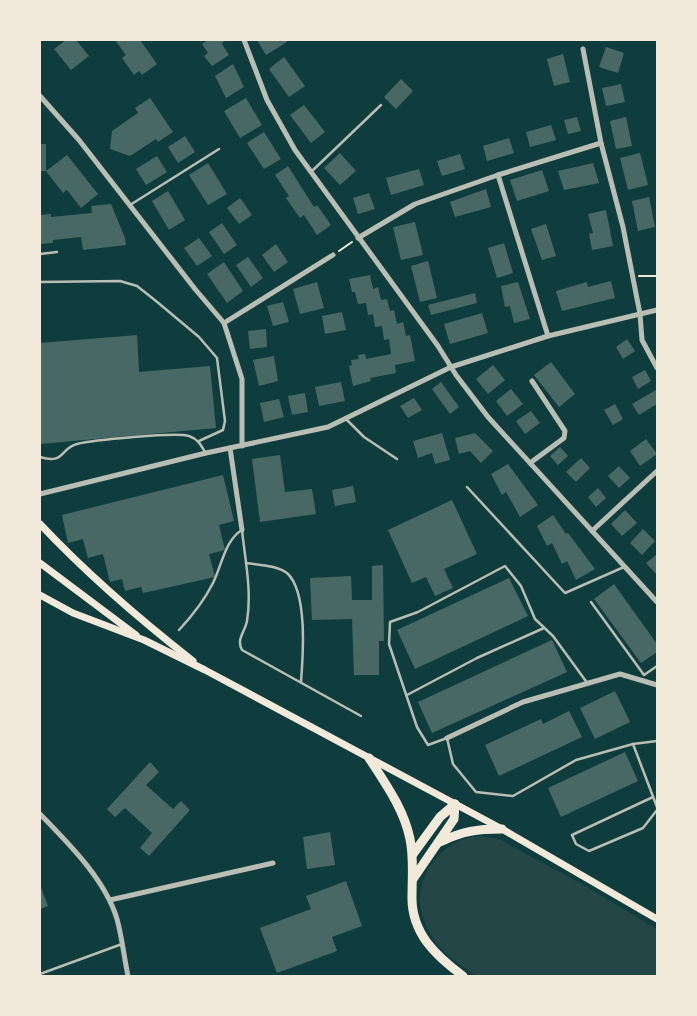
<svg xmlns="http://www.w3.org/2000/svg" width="697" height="1016" font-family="'Asap Condensed',sans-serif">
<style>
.green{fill:#244646}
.building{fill:#486865}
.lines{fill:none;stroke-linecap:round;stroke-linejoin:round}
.path{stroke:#f1e9da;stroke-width:2}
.service{stroke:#b8beb3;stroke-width:2.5}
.minor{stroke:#b8beb3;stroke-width:5}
.secondary{stroke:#f1e9da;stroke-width:7}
.trunk{stroke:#f1e9da;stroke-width:9}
</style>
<rect width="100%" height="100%" fill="#0f3d3e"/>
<path class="green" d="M478,836L499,839L587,887L657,929V976H477C455,962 435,948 425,923C408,882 438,841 478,836Z"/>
<g class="building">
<path d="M66,40H76L89,56L71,70L54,49Z"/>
<path d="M115,40H140L157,64L142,75L139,71L134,75L122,58L126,55Z"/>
<path d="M208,40H224L222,44L229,55L212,66L204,56L208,53L202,44Z"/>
<path d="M257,40H286L287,42L266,55Z"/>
<path d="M606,47L624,53L618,73L599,67Z"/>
<path d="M563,54L570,82L554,86L547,59Z"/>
<path d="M284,57L305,86L289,97L269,69Z"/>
<path d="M233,64L244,87L226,98L215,76Z"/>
<path d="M401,79L413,91L396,109L384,97Z"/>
<path d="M621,84L625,102L606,106L602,88Z"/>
<path d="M150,98L173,132L158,142L156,139L130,156L110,149L112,131L138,113L135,108Z"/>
<path d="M246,98L262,125L240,138L224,111Z"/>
<path d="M304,105L325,132L311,143L290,115Z"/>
<path d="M577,117L581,131L568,134L564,120Z"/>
<path d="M626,117L632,146L616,149L610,121Z"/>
<path d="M551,125L556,140L530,147L526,132Z"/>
<path d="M264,132L281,159L264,169L247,143Z"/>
<path d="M185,136L195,152L178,163L168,147Z"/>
<path d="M509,138L514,153L487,161L483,146Z"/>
<rect x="40" y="144" width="6" height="27"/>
<path d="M340,153L356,171L340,185L324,168Z"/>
<path d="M640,153L648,185L628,190L620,158Z"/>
<path d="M460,154L465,169L442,176L437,161Z"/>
<path d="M67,155L98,194L81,208L67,190L63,193L46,171Z"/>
<path d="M157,156L167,172L146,185L136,169Z"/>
<path d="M208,163L227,194L208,205L189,175Z"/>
<path d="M593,163L599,183L564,190L558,171Z"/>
<path d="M288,166L314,207L317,205L331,225L317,235L304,215L300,218L286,198L289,196L275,175Z"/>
<path d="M419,169L424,185L391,195L386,178Z"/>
<path d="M542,170L549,191L517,201L510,180Z"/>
<path d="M486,189L491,207L455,217L450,202Z"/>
<path d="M168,191L185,220L169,230L152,201Z"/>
<path d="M369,193L375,209L358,214L353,198Z"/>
<path d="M649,197L655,227L638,231L632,201Z"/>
<path d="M240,198L252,215L239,224L227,208Z"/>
<path d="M111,204L125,238L126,245L83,250L81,237L53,240V243L40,244V215L51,214V217L92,213L91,206Z"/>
<path d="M606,210L613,246L592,250L589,234L593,233L588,214Z"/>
<path d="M415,222L423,255L401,260L393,227Z"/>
<path d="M222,223L237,245L224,254L209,232Z"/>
<path d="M546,224L556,256L542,260L531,229Z"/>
<path d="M199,238L212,256L197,266L184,248Z"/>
<path d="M504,243L513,273L497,278L488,248Z"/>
<path d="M276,244L288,262L274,272L262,255Z"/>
<path d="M248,257L263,278L251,287L236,265Z"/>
<path d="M428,261L437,298L420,302L411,266Z"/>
<path d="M224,262L243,291L227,303L207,274Z"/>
<path d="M370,275L373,289L378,287L381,300L387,299L390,311L394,310L397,324L403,322L406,336L410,335L415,361L395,365L396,373L370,378L371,381L353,386L349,366L352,365L351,360L359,359L358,355L365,354L366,359L391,354L389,339L384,340L382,326L375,327L373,314L368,315L366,303L358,304L355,292H352L349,279Z"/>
<path d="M611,281L615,298L562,311L556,291L587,282L588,287Z"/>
<path d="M317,282L324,308L300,314L293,289Z"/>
<path d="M518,282L530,319L514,323L510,306L505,307L501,286Z"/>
<path d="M475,293L477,303L431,315L428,305Z"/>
<path d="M283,302L289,322L273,326L267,306Z"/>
<path d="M342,312L346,330L325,334L322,316Z"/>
<path d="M482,313L488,333L450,344L444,324Z"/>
<path d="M266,329L267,347L250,349L248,331Z"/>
<path d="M137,335L139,372L210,366L216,428L40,444V343Z"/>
<path d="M627,339L635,351L623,359L616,347Z"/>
<path d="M274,356L278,381L259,386L253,360Z"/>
<path d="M551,362L575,394L559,407L534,375Z"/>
<path d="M493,365L505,380L488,394L476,379Z"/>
<path d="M645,370L651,381L638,389L632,377Z"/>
<path d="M341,382L345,401L319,406L315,387Z"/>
<path d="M441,382L459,407L450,414L432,389Z"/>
<path d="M511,389L523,404L507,416L496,401Z"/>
<path d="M656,390L657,404L639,415L632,404Z"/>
<path d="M305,393L308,412L292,415L288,396Z"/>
<path d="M414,398L422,410L408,418L400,406Z"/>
<path d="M279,399L284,417L264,422L260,403Z"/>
<path d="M615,404L623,419L613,425L604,410Z"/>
<path d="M531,411L540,423L525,434L516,421Z"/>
<path d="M442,433L450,460L435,464L432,453L418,458L413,441Z"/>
<path d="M475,433L493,451L481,463L470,451L459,454L455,438Z"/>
<path d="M646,439L657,454L640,466L630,451Z"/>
<path d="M560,447L568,456L558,465L550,456Z"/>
<path d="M280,455L285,492L312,489L316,514L260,522L252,459Z"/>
<path d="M581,458L590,468L576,482L566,472Z"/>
<path d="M508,464L538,505L520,517L506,492L502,495L491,474Z"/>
<path d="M619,466L630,478L619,488L608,476Z"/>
<path d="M223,475L234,521L219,525L225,550L209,554L215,577L143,593L141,587L125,591L122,579L110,582L103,554L88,558L83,539L68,543L62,515Z"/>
<path d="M353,486L356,502L335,506L332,490Z"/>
<path d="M598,488L606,498L596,507L588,497Z"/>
<path d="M452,500L477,554L444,569L453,588L435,596L426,577L412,583L388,530Z"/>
<path d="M625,510L637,523L622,536L611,524Z"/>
<path d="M553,515L566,534L568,533L595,569L576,580L567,561L562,564L552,543L547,546L537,526Z"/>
<path d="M643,529L655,541L642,555L630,543Z"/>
<path d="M657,554V575L646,563Z"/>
<path d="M383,565L384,641H379V675H354L352,619L312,620L310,578L351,576L352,600H372V566Z"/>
<path d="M509,578L528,616L415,669L397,630Z"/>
<path d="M614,584L657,644V652L641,663L594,599Z"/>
<path d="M552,640L567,672L432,733L418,702Z"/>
<path d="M615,691L630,722L595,739L580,708Z"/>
<path d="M569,711L582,737L499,776L485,745L541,719L543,724Z"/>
<path d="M625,752L638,781L561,817L548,788Z"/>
<path d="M150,762L159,772L146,785L173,809L181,801L190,810L149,856L140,848L152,833L125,808L115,817L107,809Z"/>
<path d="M330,832L335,865L307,869L303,837Z"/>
<path d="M346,881L362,926L332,937L337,951L277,973L260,928L311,909L306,896Z"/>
<path d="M40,885L48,906L40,909Z"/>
</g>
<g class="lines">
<g class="path">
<path d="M339,251L352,242"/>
<path d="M639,276H657"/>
</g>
<g class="service">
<path d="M312,171L381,105"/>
<path d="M130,205L219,149"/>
<path d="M40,254L57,252"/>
<path d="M40,282L120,281L137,286L156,301L199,337L217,358L225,421L223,430L199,441"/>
<path d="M347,420L364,437L397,459"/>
<path d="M40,457C65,465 60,448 77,444C92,440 176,432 189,436C198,439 201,445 205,452"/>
<path d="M467,487L565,593L624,567"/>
<path d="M246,563C258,565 276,565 287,573C308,592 303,656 301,682"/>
<path d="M591,602L644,675L657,666"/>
<path d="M179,630C192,616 204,601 213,583C222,565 225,540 242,530C245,559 252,591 247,621C245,632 236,639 242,650L361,716"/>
<path d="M588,684L553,636L535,619L521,586L505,566L418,612L390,622L389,644L417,727L428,745L447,738L453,764L476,792L513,796L576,760L633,744"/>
<path d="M407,695L477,658L544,628"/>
<path d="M657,741L633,744L657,807"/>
<path d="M653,797L572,835L576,844L589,851L643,828L657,810"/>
<path d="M40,974L122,944"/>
</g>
<g class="minor">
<path d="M244,40L267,100L295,150L438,346L456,375L488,417L657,602"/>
<path d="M583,49L601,143L623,227L640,314L642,340L657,368"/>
<path d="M40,96L79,140L195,289L224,323L242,379V446"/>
<path d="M498,175L548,336"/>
<path d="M358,238L415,204L498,175L601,143"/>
<path d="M224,323L333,255"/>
<path d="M230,448L242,530"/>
<path d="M530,463L564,438L565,431L532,381"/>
<path d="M40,494L206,453L328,427L451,367L548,336L657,310"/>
<path d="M592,531L657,471"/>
<path d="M447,738L523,702L620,674L657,685"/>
<path d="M40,814C68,843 105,879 117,919C122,937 124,957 128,976"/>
<path d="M110,900L273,863"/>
</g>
<g class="secondary">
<path d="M40,524C88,575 138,618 193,661"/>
<path d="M40,563L136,635"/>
<path d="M40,595L73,613L144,640L205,670L502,829L657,919"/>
</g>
<g class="trunk">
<path d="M369,758C385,783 404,809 410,839C414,858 412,877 412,896C411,933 436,956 463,976"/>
<path d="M440,842C463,831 477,829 502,829"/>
<path d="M413,854L440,817L455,804"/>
<path d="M413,879L454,819L455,804"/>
</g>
</g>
<rect width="697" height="1016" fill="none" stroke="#f1e9da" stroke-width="82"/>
</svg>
